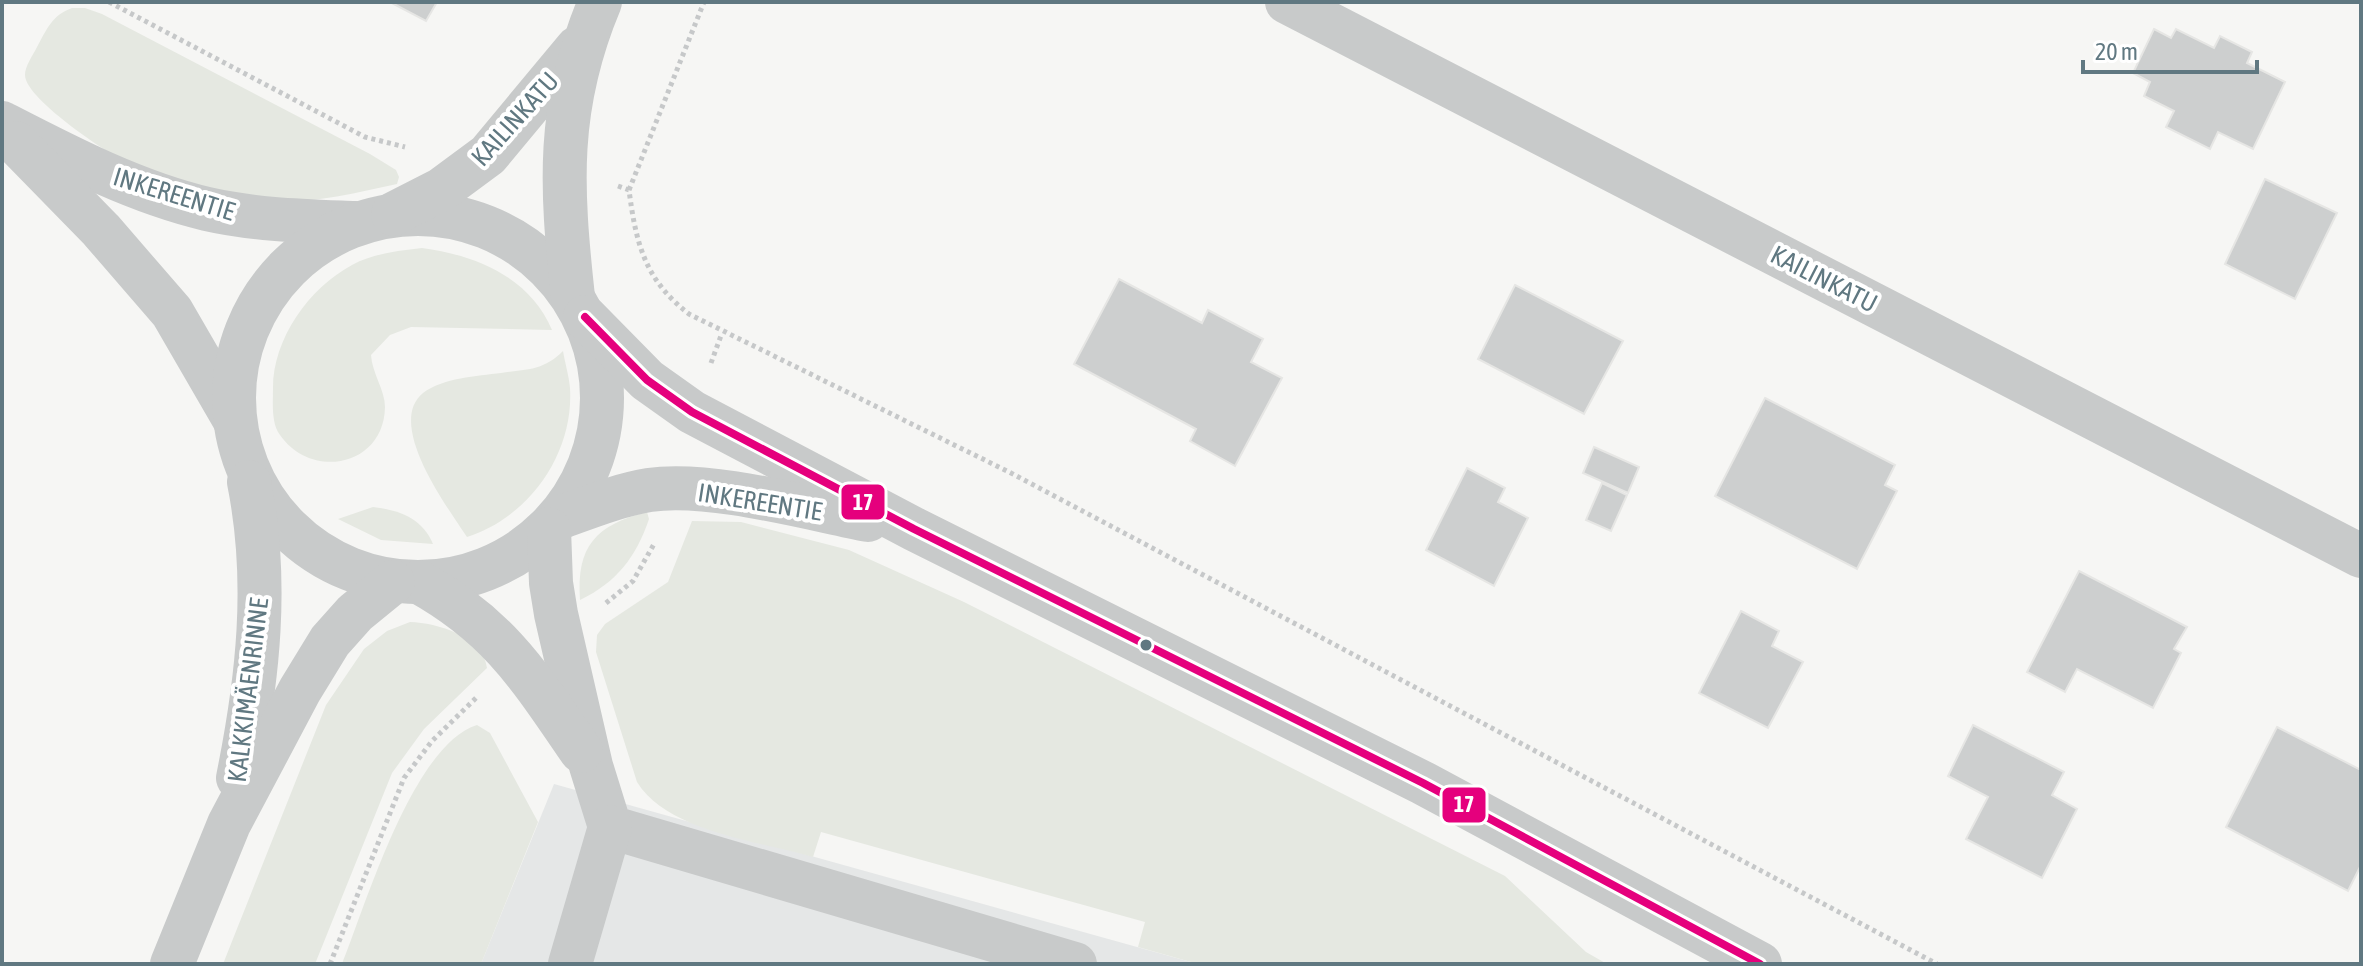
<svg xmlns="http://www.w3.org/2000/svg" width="2363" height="966" font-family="'Asap Condensed',sans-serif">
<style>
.built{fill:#e5e7e7}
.green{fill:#e5e8e1}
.building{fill:#cdcfcf;stroke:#e6e6e4;stroke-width:2}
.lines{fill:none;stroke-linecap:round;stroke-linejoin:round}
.path{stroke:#c6c8c9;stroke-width:5;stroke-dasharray:4 4;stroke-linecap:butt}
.minor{stroke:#c8caca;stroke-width:44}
.bus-1-casing{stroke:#fff;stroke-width:14}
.bus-1{stroke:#e5007d;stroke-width:8}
.bus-dot{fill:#607881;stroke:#fff;stroke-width:3}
.labels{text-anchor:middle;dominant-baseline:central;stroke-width:8;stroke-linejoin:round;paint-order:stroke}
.street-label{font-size:26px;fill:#607881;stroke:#fff}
.line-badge{stroke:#fff;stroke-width:3}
.badge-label{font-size:22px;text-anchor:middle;font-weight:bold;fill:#fff}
</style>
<rect width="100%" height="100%" fill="#f6f6f4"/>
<path class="built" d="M554,784L1198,964H481Z"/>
<g class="green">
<path d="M72,8H85L102,14L370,154L396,170L399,177L397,184C339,197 282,210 222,196C196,190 165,182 140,170C117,160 25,100 25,75C25,66 33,55 37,47C47,29 52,15 72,8Z"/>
<path d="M422,248C475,255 530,277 552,330L411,327L390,335L371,355C372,373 385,390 385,407C384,467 311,480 280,435C271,423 273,403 273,388C273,339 309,288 352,265C374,253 398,251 422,248Z"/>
<path d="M563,351C565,363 569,376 570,388C574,454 529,517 467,537C448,508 385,424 423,393C443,378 477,376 501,373C527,369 543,371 563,351Z"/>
<path d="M373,507C399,510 422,518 433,544L381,540L338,519Z"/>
<path d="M647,512L649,519C636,557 617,582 580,600C576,546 596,525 647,512Z"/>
<path d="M692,521L741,522L849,550L964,602L1505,876L1586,952L1607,964H1198L1138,947L1145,922L821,832L813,857C759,841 668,832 637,782L596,652L597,635L605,624L668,582Z"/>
<path d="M410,622C437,623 483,636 487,668L424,729L392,773L315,964H223L326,705L364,649L387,631Z"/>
<path d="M477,725L490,733L538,822L481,964H342C366,904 413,745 477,725Z"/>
</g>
<g class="building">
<path d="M390,2H437L426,21Z"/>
<path d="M2154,29L2171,38L2176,29L2214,48L2220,36L2252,52L2247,63L2285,82L2253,149L2218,132L2210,149L2166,127L2174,111L2144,96L2150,82L2133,73Z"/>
<path d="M2265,179L2337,213L2295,299L2225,264Z"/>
<path d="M1119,279L1202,323L1208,310L1263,339L1251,362L1282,378L1235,466L1190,441L1196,429L1074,364Z"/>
<path d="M1515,285L1623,341L1584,414L1478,359Z"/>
<path d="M1765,398L1895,465L1885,485L1897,491L1857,569L1715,496Z"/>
<path d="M1594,447L1639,467L1628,493L1583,473Z"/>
<path d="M1467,468L1505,488L1498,502L1528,518L1494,586L1426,550Z"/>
<path d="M1602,483L1627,495L1611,531L1586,520Z"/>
<path d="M2079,571L2187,627L2174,649L2181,653L2153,708L2077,669L2065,692L2027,672Z"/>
<path d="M1741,611L1779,631L1772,646L1803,662L1768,728L1699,693Z"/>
<path d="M1973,725L2064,772L2052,795L2077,809L2042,878L1966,839L1988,797L1948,776Z"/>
<path d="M2277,727L2361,770V865L2348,891L2226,827Z"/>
</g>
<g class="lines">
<g class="path">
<path d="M109,2L365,137L405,147"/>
<path d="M618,186L629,190C636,244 645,280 689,314L1009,472L1937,964"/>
<path d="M629,190L704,2"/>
<path d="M711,363L722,333"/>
<path d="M606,603L633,581L654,544"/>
<path d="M330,964L404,778L432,741L478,696"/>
</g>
<g class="minor">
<path d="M1287,2L2361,556"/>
<path d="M2,123C68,157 135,192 207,209C255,220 306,221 355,223"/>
<path d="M16,143L101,230L172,312L234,419"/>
<circle cx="418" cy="398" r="184"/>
<path d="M393,214L442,189L488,155L577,48"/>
<path d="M573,297C561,187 556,107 600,2"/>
<path d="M585,317L647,380L692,412L914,529L1423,783L1760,964"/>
<path d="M561,517C589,507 619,495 649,490C709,481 807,508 868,520"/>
<path d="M549,529L551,583L556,614L591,766L610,827L1075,964"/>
<path d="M419,582C500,627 530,677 581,751"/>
<path d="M238,778C258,679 269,582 249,482"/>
<path d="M172,964L229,824L300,690L330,641L355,613L393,582"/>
<path d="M570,964L610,827"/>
</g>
<g class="bus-1-casing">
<path id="bus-1" d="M585,317L647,380L692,412L914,529L1423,783L1760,964"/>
</g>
<use href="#bus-1" class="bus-1"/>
</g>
<circle class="bus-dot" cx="1146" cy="645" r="7"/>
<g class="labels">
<g class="street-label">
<text transform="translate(515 119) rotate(-48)">KAILINKATU</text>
<text transform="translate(174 194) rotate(17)">INKEREENTIE</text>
<text transform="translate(1824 279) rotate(27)">KAILINKATU</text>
<text transform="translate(760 502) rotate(9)">INKEREENTIE</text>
<text transform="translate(248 690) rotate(-83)">KALKKIMÄENRINNE</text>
</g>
</g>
<g class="line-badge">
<rect x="840" y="483" width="46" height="38" rx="8" fill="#e5007d"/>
<rect x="1441" y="786" width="46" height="38" rx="8" fill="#e5007d"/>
</g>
<g class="badge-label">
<text x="863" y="510">17</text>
<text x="1464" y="812">17</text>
</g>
<rect width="2363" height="966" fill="none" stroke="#607881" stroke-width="8"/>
<path d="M2083 60v12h174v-12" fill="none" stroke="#607881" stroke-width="4"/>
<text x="2095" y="60" font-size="24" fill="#607881" stroke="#ffffff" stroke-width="6" paint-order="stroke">20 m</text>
</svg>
